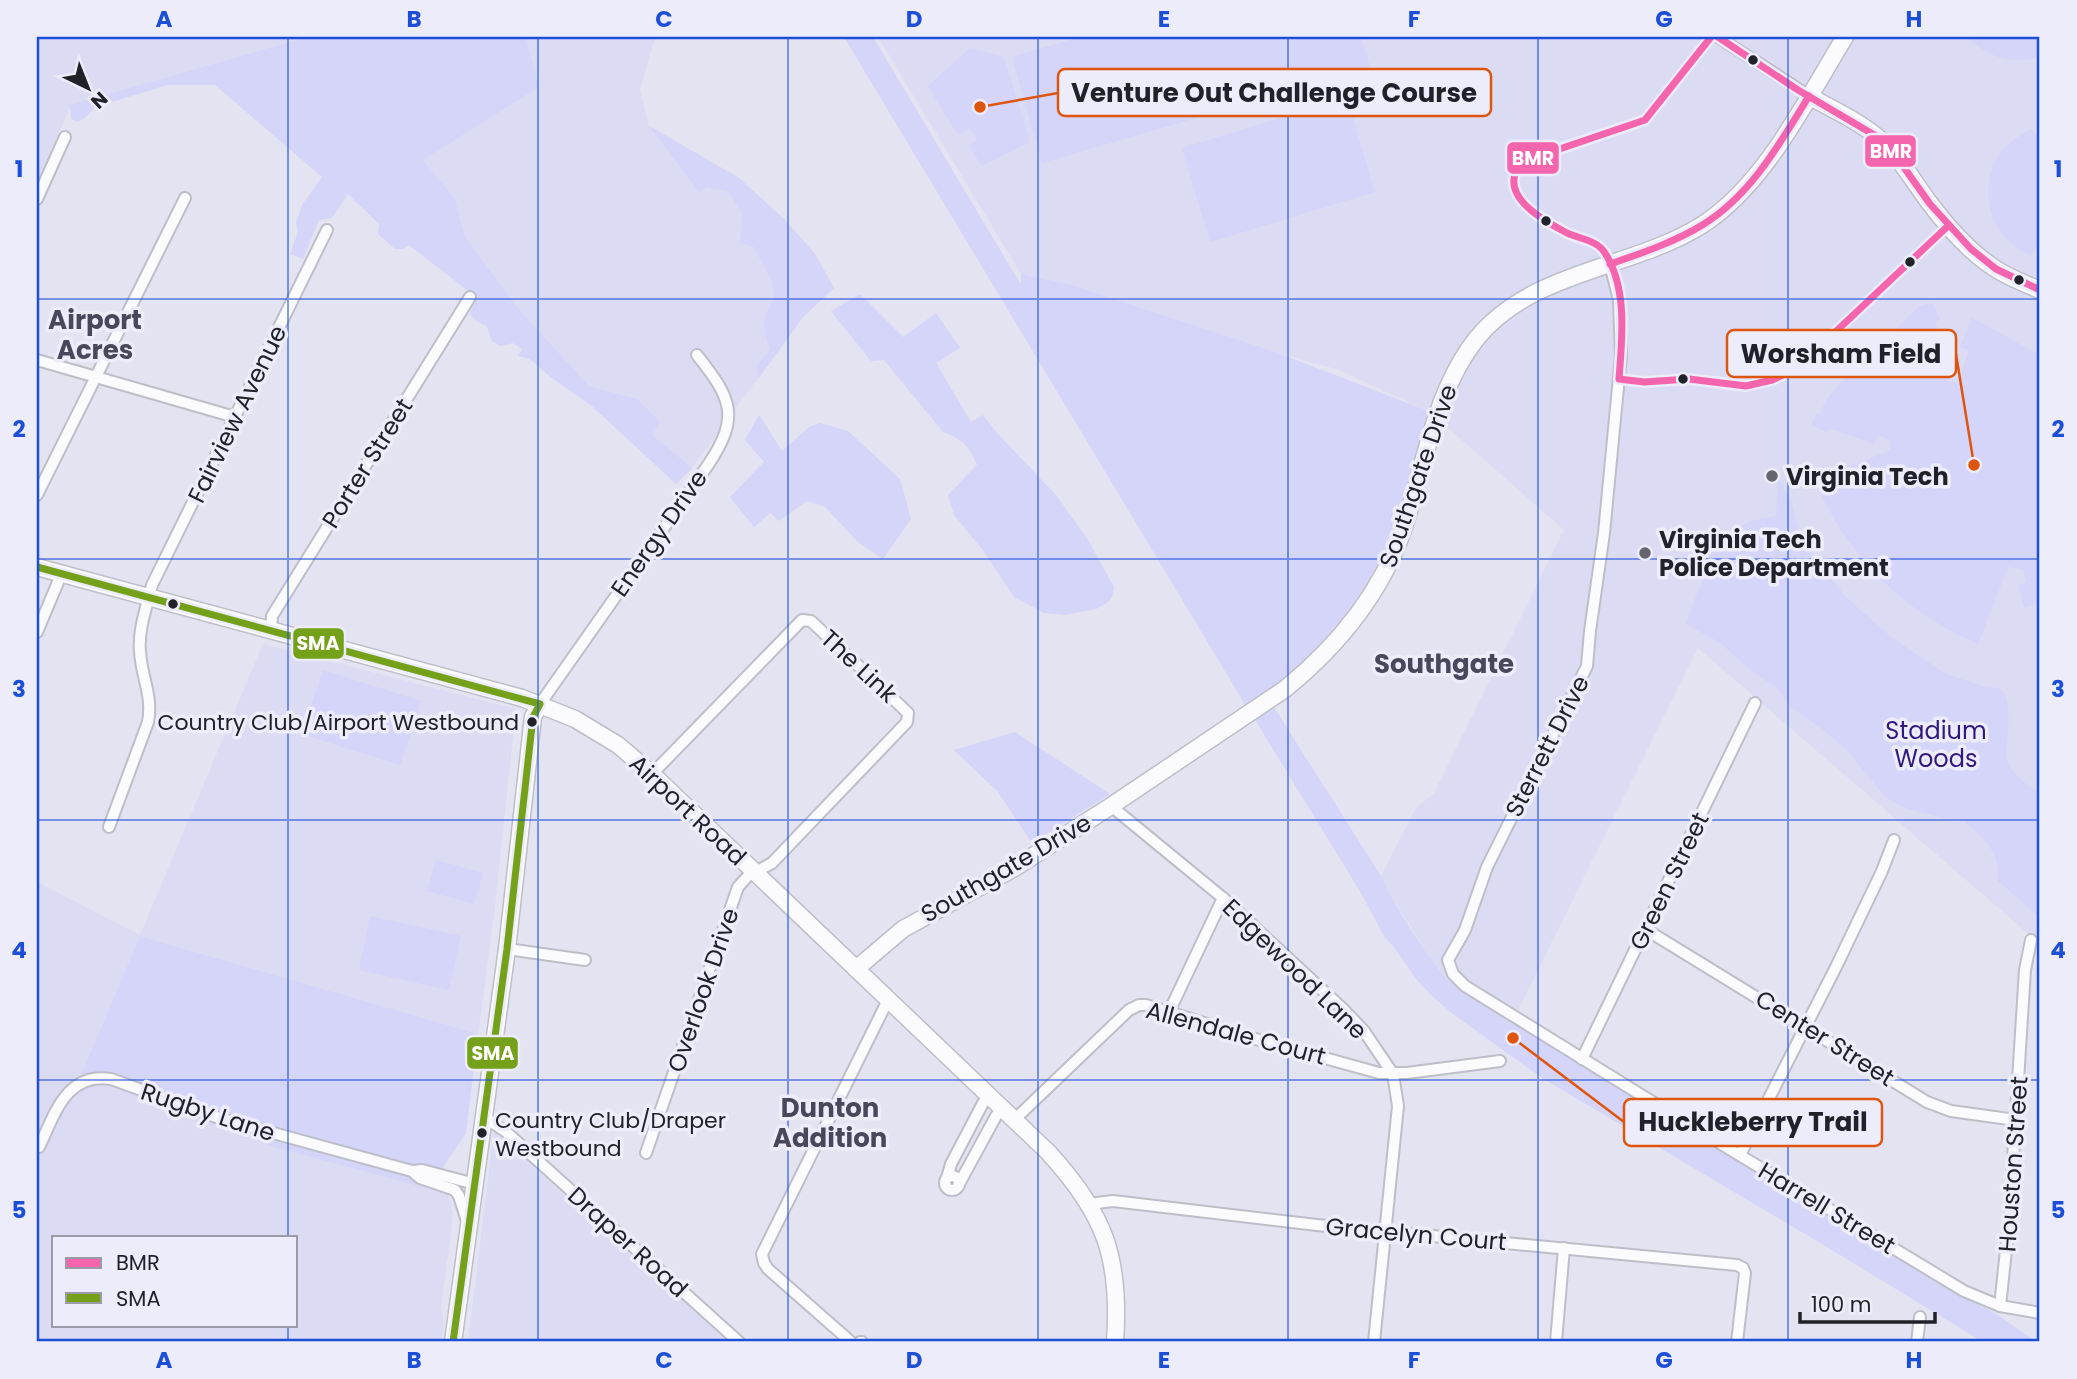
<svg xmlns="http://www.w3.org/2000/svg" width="2077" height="1379" font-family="Poppins,sans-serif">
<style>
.built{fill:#dbdbf3;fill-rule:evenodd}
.green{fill:#d5d4f9}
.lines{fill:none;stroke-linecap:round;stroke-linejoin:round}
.street-casing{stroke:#bebec9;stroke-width:14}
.secondary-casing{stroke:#bebec9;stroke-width:19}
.street{stroke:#fbfbfd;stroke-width:10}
.secondary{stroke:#fbfbfd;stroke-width:16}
.bus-1-casing{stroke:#ececfb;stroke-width:12}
.bus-2-casing{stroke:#ececfb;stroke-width:12}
.bus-1{stroke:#f465ad;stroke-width:7}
.bus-2{stroke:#75a11a;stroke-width:7}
.grid{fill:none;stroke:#1d4ed8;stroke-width:2;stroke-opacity:0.55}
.bus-dot{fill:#21212a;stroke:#ececfb;stroke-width:2.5}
.poi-dot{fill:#656570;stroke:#ececfb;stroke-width:2.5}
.labels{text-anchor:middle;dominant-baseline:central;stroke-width:7;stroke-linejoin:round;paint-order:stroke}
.bus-label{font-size:22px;fill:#21212a;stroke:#ececfb;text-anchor:end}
.street-label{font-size:24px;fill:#21212a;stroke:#ececfb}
.poi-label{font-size:24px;font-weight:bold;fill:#21212a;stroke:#ececfb;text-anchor:start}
.park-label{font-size:24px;fill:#33197d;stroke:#ececfb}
.neighbourhood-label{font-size:26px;font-weight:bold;fill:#48475c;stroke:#ececfb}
.leader{fill:none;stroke:#de560e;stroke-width:2.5}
.callout-dot{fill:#de560e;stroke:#ececfb;stroke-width:2.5}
.callout{fill:#ececfb;stroke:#de560e;stroke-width:2.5}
.callout-label{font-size:26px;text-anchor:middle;font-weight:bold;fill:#21212a}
.line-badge{stroke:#ececfb;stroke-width:2.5}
.badge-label{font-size:19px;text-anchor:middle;font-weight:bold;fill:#fff}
.neatline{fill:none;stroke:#1d4ed8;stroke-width:2.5}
.grid-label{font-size:23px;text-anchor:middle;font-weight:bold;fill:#1d4ed8}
</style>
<rect width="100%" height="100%" fill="#e3e3f1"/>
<g class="built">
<path d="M37,37H307L71,105L37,182Z"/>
<path d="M526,37H655L640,90L649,126L739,178L785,220L815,254L834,288L803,317L692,468L651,435L637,399L589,386L516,306L464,235L455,199L423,160L539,87Z"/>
<path d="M878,37H2040V944L1698,648L1512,1022L1446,979L1429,956L1390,894L1381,876L1416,808L1434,793L1564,530L1430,412L1339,370L1278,353L1072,285L1021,274Z"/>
<path d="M263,644L516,709L494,915L478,1034L140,936L72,1101L86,1089L98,1086H109L273,1147L448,1194L451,1202L453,1217L441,1308L444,1324L441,1342H37V882L140,935ZM54,1237H296V1325H54Z"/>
<path d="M494,1132L623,1248L728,1342H468Z"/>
</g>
<g class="green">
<path d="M307,37H526L539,87L423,160L455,199L464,235L516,306L589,386L637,399L660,422L652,435L692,468L676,484L593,407L548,375L530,359L518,356L522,349L513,343L500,346L492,341L487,326L476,321L470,314L476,297L409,245L403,249H395L378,234L379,224L348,194L332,218L319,220L303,259L290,254L298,232L296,223L302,205L322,177L215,85H168L95,107L84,119L77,122L71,119L70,105Z"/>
<path d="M844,37H873L1021,285V274L1072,285L1278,353L1431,412C1414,461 1401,516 1378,563C1351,617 1298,676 1246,706Z"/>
<path d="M1080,37H1361L1370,67L1042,163L1012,57Z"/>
<path d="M1968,37H2040V56C2014,66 1986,57 1968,37Z"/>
<path d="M970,48L1004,57L1030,142L982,166L969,146L977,140L970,128L958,135L928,86Z"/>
<path d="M1347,98L1375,192L1210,242L1182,148Z"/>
<path d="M649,126L739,178L785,220L815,254L834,288L803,317L759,378L756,366L770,350C763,329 760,318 774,300L772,282L754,247L740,243L742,213L728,191L707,187L699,192Z"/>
<path d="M2031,129L2040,138V245L2030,255C2020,250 2010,244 2003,235C1984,211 1983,173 2004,148C2012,140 2022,135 2031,129Z"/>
<path d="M860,294L903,337L936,313L960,348L936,363L971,422L983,415L996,432L1056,495L1088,540L1114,587L1112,597L1108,602L1096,609L1065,615L1044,613L1014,597L982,549L954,515L948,495L977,465C968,445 964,440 943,432L884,360L871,361L831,311Z"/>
<path d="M1933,303L1940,319L1935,322L1952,366L1943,369L1949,382L1958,383L1969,350L1960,347L1972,318L2040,355V603L2024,607L2018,585L2027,583L2023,569L2008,567L1978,644C1899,608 1850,559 1814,480L1891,450L1890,440L1878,435L1874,444L1829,428L1827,432L1812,425L1816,414L1820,415C1825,398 1835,388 1848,376L1845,372L1885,335L1888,337L1919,306Z"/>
<path d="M759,415L782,451L809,427L820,423L848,431L900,479L911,519L883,559L859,543L825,507L807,501L779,521L770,513L754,527L730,497L764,462L745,440Z"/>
<path d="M1778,479L1791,500L1799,532L1813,557L1847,598L1890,636L1944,673L1982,686L2001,689C2012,704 2008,724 2007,742C2007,747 2005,754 2006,758C2011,773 2027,786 2040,793V918L1998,881V868L1994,853L1983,838L1963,820L1944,818L1908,809L1885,797L1847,750L1821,728L1792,708L1776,687L1753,672L1719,642L1686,624L1696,596L1706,573L1701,564L1699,549C1722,534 1748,519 1776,516Z"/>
<path d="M323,670L421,701L400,765L302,734Z"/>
<path d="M1273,706L1381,876C1398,913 1422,947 1446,979L1660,1113L1969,1300L1995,1313L2036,1342H1983L1827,1247L1542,1078L1453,1014L1432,996L1417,980L1396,950L1384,936L1361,893L1254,718Z"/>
<path d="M1015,732L1110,794L1032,843L998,792L954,750Z"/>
<path d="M436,860L483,873L474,904L427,891Z"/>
<path d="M370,916L461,936L449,990L359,970Z"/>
<path d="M140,936L478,1034L466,1133L443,1167L448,1194L273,1147L109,1086C92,1084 81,1090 69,1104Z"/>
</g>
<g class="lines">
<g class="street-casing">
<g id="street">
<path d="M1718,37L1809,96"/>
<path d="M37,199L65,137"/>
<path d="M1610,264L1619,300L1621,356L1604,533L1590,631L1587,666L1487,867L1465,930L1448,960L1453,974L1465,986L1680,1119L1964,1291L2000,1306L2040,1313"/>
<path d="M37,360L235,417"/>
<path d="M37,495L185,198"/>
<path d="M271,631L272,616L470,297"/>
<path d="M37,632L61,575"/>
<path d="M540,704L708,465C741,416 731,398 697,355"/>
<path d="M1111,806L1223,898L1344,1010L1364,1031L1393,1074L1398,1106L1374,1342"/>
<path d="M109,827L148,722C153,694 141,677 140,651C138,629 147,606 152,585L327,230"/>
<path d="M1645,929L1927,1102L1951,1111L2016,1120"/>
<path d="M507,949L585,960"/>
<path d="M1169,1012L1223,898"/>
<path d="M1582,1059L1755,703"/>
<path d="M484,1117L505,1131L739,1342"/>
<path d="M1014,1120L1129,1010L1139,1005H1146L1252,1038L1379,1073H1407L1500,1061"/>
<path d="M39,1147C55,1114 66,1072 111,1079L222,1119L412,1171L422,1170L475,1184"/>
<path d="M646,1153L738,887L748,876L772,863L907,722L908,713L811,621L802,620L652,774"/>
<path d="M1740,1155L1836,967L1882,871L1894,840"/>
<path d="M412,1171L420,1178L455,1190L459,1196L467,1221"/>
<circle cx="952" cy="1183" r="7"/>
<path d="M947,1178L951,1164L983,1103L989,1096"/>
<path d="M959,1184L996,1116L1002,1109"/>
<path d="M1089,1204L1113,1201L1317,1225L1737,1265L1743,1268L1745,1273L1737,1342"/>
<path d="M2000,1306L2009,1222L2025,970L2031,940"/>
<path d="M851,1342L768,1269L764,1263L762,1254L888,1000"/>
<path d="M860,1342H862"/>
<path d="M1556,1342L1564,1248"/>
<path d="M1917,1342L1920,1317"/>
</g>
</g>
<g class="secondary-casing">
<g id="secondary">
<path d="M1809,96C1835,111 1864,123 1886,145C1902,161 1914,182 1928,201C1946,225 1970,253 1996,269C2010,278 2025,284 2040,290"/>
<path d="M37,567L522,698L575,719L618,745L652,774L1048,1152C1105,1214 1121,1258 1115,1342"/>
<path d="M856,969L903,929L1016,867L1111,806L1285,689C1338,646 1380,595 1403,530C1425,466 1434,392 1477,338C1533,270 1632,269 1702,225C1765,185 1806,100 1845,37"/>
<path d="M453,1342L507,949L533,717L540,704"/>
</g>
</g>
<use href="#street" class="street"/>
<use href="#secondary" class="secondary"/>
<g class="bus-1-casing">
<g id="bus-1">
<path d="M1711,37L1645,120L1530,159C1522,163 1515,168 1514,179C1511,203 1548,223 1567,233C1580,239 1597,240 1605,253C1628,289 1622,339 1619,379L1644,382L1689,379L1746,386L1772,380L1783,375L1813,353L1949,225"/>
<path d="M1718,37L1798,90L1876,136L1898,159L1930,204L1971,249L1996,269L2040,290"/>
<path d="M1610,264C1642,253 1675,242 1704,224C1752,194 1780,143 1809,96"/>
</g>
</g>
<g class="bus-2-casing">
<path id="bus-2" d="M37,567L540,704L533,717L507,949L453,1342"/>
</g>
<use href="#bus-1" class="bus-1"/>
<use href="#bus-2" class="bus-2"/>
</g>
<path class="grid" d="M288,37V1237M538,37V1342M788,37V1342M1038,37V1342M1288,37V1342M1538,37V1342M1788,37V1342M37,299H2040M37,559H2040M37,820H2040M37,1080H2040M288,1325V1342"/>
<g class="bus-dot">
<circle cx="1753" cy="60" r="6"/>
<circle cx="1546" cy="221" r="6"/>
<circle cx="1910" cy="262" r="6"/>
<circle cx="2019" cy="280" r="6"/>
<circle cx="1683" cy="379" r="6"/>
<circle cx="173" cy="604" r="6"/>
<circle cx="532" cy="722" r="6"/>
<circle cx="482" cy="1133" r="6"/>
</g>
<g class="poi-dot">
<circle cx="1772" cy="476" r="7"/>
<circle cx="1645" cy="553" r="7"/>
</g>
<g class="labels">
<g class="bus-label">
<text x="519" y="722">Country Club/Airport Westbound</text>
<text x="495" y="1120" text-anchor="start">Country Club/Draper<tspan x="495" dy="28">Westbound</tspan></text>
</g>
<g class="street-label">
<text transform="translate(237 414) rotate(-64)">Fairview Avenue</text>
<text transform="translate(367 463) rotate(-58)">Porter Street</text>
<text transform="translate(1418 476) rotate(-71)">Southgate Drive</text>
<text transform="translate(659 533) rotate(-55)">Energy Drive</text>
<text transform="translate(859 666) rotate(43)">The Link</text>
<text transform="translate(1547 746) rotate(-63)">Sterrett Drive</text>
<text transform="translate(688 810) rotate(43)">Airport Road</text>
<text transform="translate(1006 868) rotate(-30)">Southgate Drive</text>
<text transform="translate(1669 881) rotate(-64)">Green Street</text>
<text transform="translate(1295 969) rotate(44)">Edgewood Lane</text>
<text transform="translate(703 990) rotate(-71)">Overlook Drive</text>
<text transform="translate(1236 1033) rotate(15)">Allendale Court</text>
<text transform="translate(1825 1038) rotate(32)">Center Street</text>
<text transform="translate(208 1112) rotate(18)">Rugby Lane</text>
<text transform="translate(2013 1164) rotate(-86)">Houston Street</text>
<text transform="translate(1827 1208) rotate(31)">Harrell Street</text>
<text transform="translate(1416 1234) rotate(5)">Gracelyn Court</text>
<text transform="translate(628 1242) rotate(42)">Draper Road</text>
</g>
<g class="poi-label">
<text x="1786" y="476">Virginia Tech</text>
<text x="1659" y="539">Virginia Tech<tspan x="1659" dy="28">Police Department</tspan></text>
</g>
<g class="park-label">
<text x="1936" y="730">Stadium<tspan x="1936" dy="28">Woods</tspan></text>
</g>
<g class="neighbourhood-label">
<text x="95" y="320">Airport<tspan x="95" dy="30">Acres</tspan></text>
<text x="1444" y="664">Southgate</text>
<text x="830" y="1108">Dunton<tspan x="830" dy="30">Addition</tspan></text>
</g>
</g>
<path class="leader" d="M980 107L1058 93M1974 465L1956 354M1513 1038L1624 1122"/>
<g class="callout-dot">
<circle cx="980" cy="107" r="7"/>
<circle cx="1974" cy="465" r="7"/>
<circle cx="1513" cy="1038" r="7"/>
</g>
<g class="callout">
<rect x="1058" y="69" width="433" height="47" rx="7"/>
<rect x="1727" y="330" width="229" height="47" rx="7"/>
<rect x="1624" y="1099" width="258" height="47" rx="7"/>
</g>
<g class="callout-label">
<text x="1274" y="102">Venture Out Challenge Course</text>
<text x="1841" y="363">Worsham Field</text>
<text x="1753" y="1131">Huckleberry Trail</text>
</g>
<g class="line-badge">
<rect x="1864" y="134" width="53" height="34" rx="7" fill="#f465ad"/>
<rect x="1506" y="141" width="54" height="34" rx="7" fill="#f465ad"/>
<rect x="292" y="627" width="53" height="33" rx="7" fill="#75a11a"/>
<rect x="466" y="1036" width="53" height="34" rx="7" fill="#75a11a"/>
</g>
<g class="badge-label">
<text x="1891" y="158">BMR</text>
<text x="1533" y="165">BMR</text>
<text x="318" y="650">SMA</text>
<text x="493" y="1060">SMA</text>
</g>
<rect width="2077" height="1379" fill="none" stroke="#ececfb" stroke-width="77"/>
<rect x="52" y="1236" width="245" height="91" fill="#ececfb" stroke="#9b9ba7" stroke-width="2"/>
<rect x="66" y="1258" width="35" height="10" fill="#f465ad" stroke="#9b9ba7" stroke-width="2"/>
<text x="116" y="1270" font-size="21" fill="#21212a">BMR</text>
<rect x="66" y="1293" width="35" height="10" fill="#75a11a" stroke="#9b9ba7" stroke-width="2"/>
<text x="116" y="1306" font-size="21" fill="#21212a">SMA</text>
<g transform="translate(88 88) rotate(137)" stroke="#ececfb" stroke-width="5" paint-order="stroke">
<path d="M0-5L12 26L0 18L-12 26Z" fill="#21212a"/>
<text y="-10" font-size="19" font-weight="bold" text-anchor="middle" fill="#21212a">N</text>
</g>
<path d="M1800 1312v10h135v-10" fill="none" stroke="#21212a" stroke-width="3.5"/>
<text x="1811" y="1312" font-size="21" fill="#21212a" stroke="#ececfb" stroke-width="5" paint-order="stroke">100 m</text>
<rect x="38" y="38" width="2000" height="1302" class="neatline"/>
<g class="grid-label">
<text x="164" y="27">A</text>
<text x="414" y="27">B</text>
<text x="664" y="27">C</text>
<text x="914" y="27">D</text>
<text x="1164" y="27">E</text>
<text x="1414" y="27">F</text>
<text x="1664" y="27">G</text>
<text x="1914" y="27">H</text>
<text x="19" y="177">1</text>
<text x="2058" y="177">1</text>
<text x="19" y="437">2</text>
<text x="2058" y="437">2</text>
<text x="19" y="697">3</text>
<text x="2058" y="697">3</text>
<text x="19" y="958">4</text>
<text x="2058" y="958">4</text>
<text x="19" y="1218">5</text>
<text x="2058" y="1218">5</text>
<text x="164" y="1368">A</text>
<text x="414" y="1368">B</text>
<text x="664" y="1368">C</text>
<text x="914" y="1368">D</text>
<text x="1164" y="1368">E</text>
<text x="1414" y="1368">F</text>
<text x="1664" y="1368">G</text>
<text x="1914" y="1368">H</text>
</g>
</svg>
